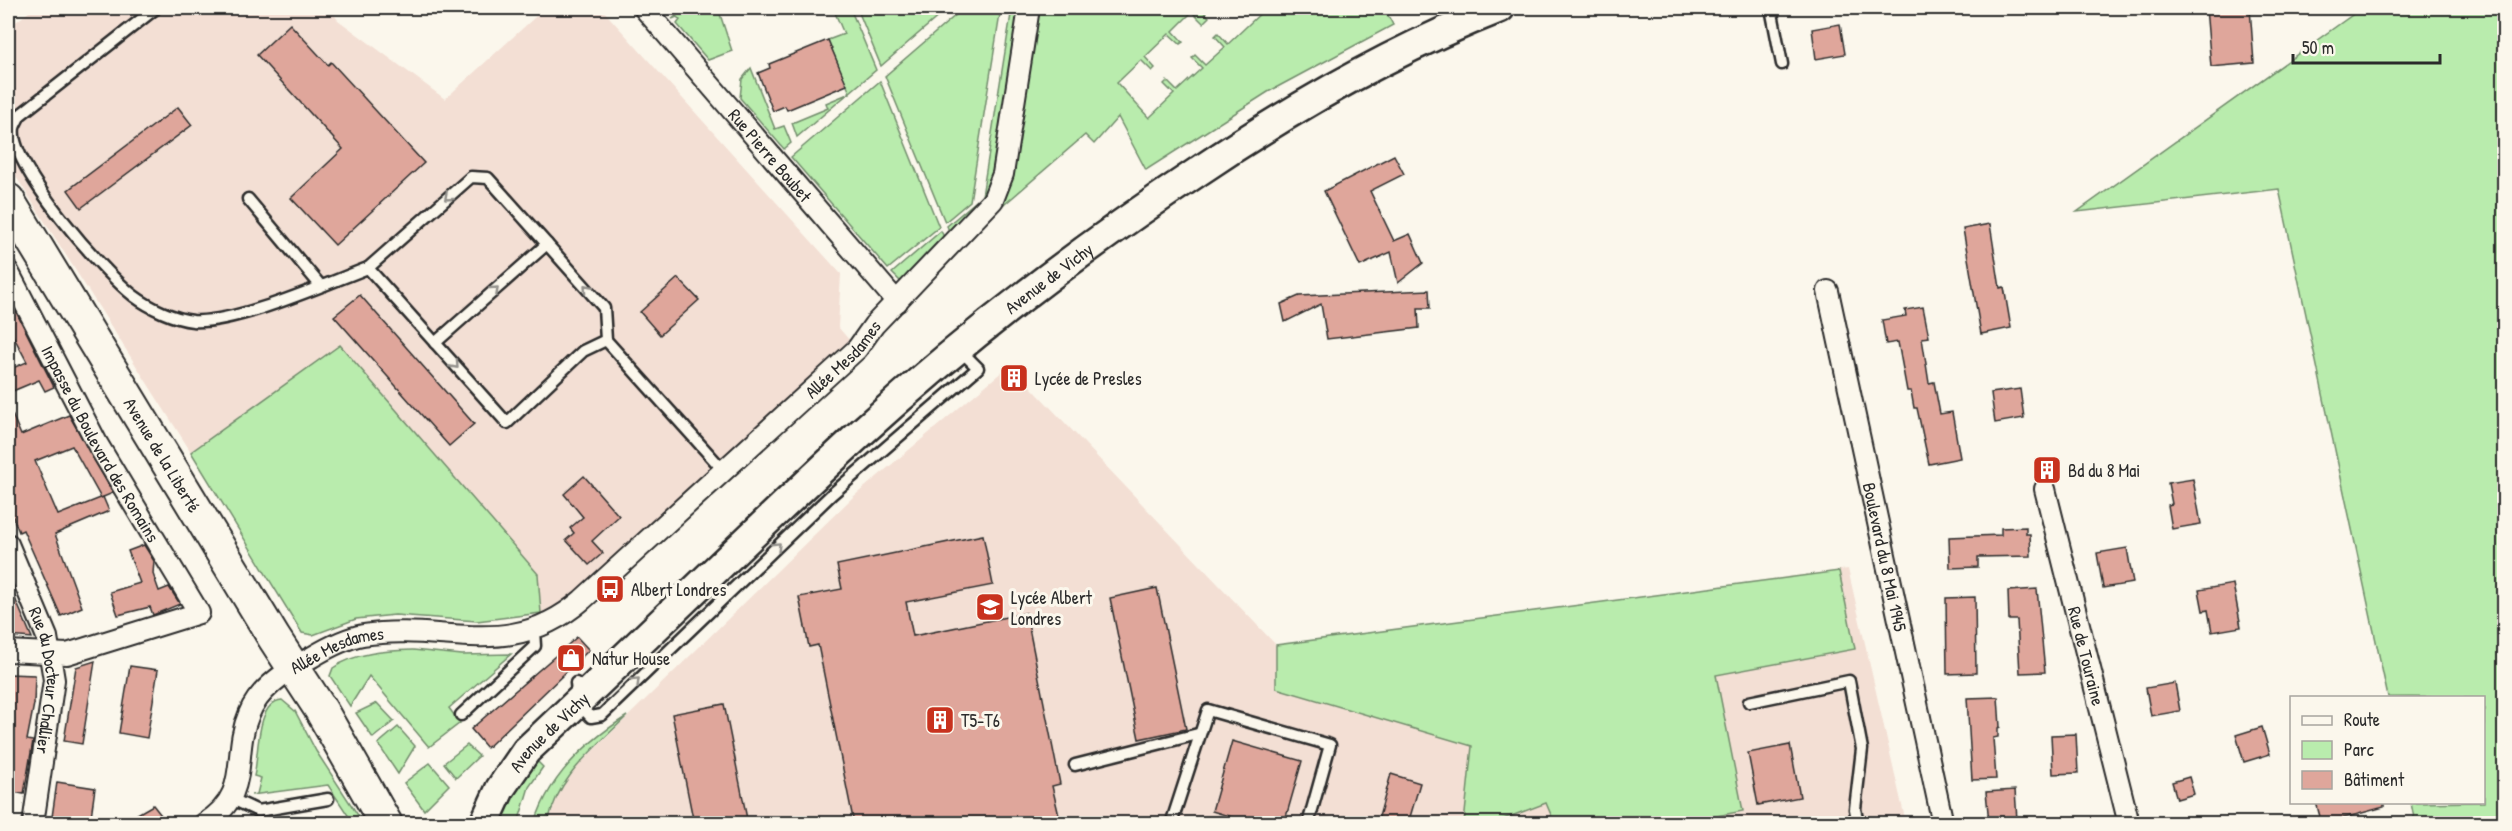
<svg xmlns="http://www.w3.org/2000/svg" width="2512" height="831" font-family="'Patrick Hand',sans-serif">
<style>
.built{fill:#f3dfd4}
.green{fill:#b9ecad;stroke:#728c6c;stroke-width:1.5}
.building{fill:#dfa69b;stroke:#2b2b2b;stroke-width:1.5}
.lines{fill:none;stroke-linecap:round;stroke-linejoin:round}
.lane-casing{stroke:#2b2b2b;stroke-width:15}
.street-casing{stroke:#2b2b2b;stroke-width:24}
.secondary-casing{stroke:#2b2b2b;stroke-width:33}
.primary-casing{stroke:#2b2b2b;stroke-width:36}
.lane{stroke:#fbf7ec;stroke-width:10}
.street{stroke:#fbf7ec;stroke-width:20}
.secondary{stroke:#fbf7ec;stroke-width:28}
.primary{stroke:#fbf7ec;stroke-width:32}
.oneway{stroke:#93918c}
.labels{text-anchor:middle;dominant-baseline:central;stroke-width:6;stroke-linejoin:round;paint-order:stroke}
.street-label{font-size:18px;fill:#2b2b2b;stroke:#fbf7ec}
.poi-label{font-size:18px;fill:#2b2b2b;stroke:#fbf7ec;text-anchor:start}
</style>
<rect width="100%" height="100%" fill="#fbf7ec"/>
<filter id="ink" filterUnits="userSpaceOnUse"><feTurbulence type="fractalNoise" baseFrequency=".0167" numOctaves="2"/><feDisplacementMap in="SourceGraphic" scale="12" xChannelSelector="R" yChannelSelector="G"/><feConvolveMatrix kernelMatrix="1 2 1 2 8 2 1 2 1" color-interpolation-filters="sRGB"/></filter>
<g filter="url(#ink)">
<g class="built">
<path d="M34,8H329L338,20L445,99L545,8H601L841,274L838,327L857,349L534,631L541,613L340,345L191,452L8,164V28Z"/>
<path d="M1010,365L1276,645L1848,569L1906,823L548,824L559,789L572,771L853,497Z"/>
</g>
<g class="green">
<path d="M670,8H718L732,51L708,60L677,24L680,20L677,17L672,19L676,16L673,12L669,15L666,11Z"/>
<path d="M833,8H850L876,70L797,137L792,123L828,108L826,103L850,93L828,40L844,34Z"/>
<path d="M857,8H948L881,66Z"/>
<path d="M964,8H1001L970,201L945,222L885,76Z"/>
<path d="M1012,8H1020L992,176L985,195L950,233L947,226L982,196Z"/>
<path d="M1040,8H1200L1209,17L1203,23L1192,12L1173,31L1183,42L1180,44L1169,34L1145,57L1155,68L1152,71L1141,60L1117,83L1149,118L1174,94L1164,84L1167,81L1177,91L1202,68L1192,58L1195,55L1205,65L1225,47L1215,36L1218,33L1228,44L1265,9L1263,8H1384L1393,25L1268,92L1146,170L1118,117L1094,144L1085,135L1005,204L1003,201L1012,177Z"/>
<path d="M2362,8H2504V823H2415L2411,803L2484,802V698L2388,697L2279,189L2077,212Z"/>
<path d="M751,68L775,129L784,126L791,143L784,149L740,98L742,79Z"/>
<path d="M880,81L939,227L888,269L791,157Z"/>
<path d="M941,231L945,239L902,283L892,273Z"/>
<path d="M340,345L538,574L541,613L477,621L395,615L356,619L313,635L302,633L191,452Z"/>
<path d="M1839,571L1855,649L1716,675L1743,811L1680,823L1555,824L1546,803L1493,823H1464L1472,746L1276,688V645Z"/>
<path d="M413,650L462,655L511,654L449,708L460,723L429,747L369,676L350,706L330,676L333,668C356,652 385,651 413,650Z"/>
<path d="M282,700L295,711L316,751L363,823H353L328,785L251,795L257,794L261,778L254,776C259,758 255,702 282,700Z"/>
<path d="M377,703L394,721L373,738L356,713Z"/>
<path d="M627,716C595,748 557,777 548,823H535C549,776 586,742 627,716Z"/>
<path d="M398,727L415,746L398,774L378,744Z"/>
<path d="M467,745L479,756L456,778L444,763Z"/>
<path d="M531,755L543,767L529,787L518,823L491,824Z"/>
<path d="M430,763L449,785L424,810L404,783Z"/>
</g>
<g class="building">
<path d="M2206,8H2250L2254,63L2211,67Z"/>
<path d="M290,24L328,65L331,62L424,163L335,245L291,198L343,149L257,55Z"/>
<path d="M1840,24L1845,54L1816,59L1812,29Z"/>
<path d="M828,40L847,85L787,110L785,106L773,111L758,73L770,68L769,64Z"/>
<path d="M178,107L192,125L81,208L68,190Z"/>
<path d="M1394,155L1404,174L1370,191L1394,241L1410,234L1423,263L1398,283L1391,252L1360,266L1324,191Z"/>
<path d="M1990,224L2000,288L2004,287L2011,328L1981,334L1963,229Z"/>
<path d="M678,278L699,300L660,335L640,312Z"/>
<path d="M1429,290L1430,308H1418L1419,328L1327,339L1321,304L1285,322L1281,304L1299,296Z"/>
<path d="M360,295L474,424L449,446L334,316Z"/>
<path d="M8,296L54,387L45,391L39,380L8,393V370L27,362L8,326Z"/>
<path d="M1923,307L1929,337L1922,338L1929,383L1934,382L1940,414L1952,412L1960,458L1929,464L1917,408H1914L1911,391H1907L1898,342L1886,344L1882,320L1906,316L1905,310Z"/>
<path d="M2020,389L2024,418L1995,423L1991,393Z"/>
<path d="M8,405L21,435L69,415L113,493L101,498L72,446L35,461L58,515L103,497L109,511L55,534L82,607L61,616L23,530L19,532L8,505Z"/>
<path d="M584,476L619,516L592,541L603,553L589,565L566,540L574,533L570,528L583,517L564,494Z"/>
<path d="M2193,479L2201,524L2172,529L2168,505L2172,504L2168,483Z"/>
<path d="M2026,527V534H2030L2031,556L1978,557V567L1950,568L1949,537L2001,535V528Z"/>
<path d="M983,535L993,585L906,602L913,636L1026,613L1060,784L1052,786L1059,816L1023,824H854L818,645L809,647L799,597L842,589L837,565Z"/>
<path d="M144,545L154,561L153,574L159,591L169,587L180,604L153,615L150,607L118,615L110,592L140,583L128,551Z"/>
<path d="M2127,548L2133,583L2103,588L2097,553Z"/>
<path d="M8,582L32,638L8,636Z"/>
<path d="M2233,584L2241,627L2212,632L2208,610L2203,611L2199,590Z"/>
<path d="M1157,588L1186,729L1139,739L1110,598Z"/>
<path d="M2037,589L2045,672L2020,673L2017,620H2009L2008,591Z"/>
<path d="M1975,597L1976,673L1947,674L1946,598Z"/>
<path d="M577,637L589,650L487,748L471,729Z"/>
<path d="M95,661L82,744L64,741L76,667Z"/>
<path d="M130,666L158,670L147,738L119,733Z"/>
<path d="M8,674L35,675L34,704L27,740L33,741L24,794L8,791Z"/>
<path d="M2175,683L2180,711L2151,716L2146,688Z"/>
<path d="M1998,697L2000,727L1998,728V737L1993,738L1996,779L1972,780L1967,698Z"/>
<path d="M724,704L748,824H694L672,714Z"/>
<path d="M2262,727L2270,754L2244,762L2236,735Z"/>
<path d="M2076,734L2078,773L2053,774L2051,735Z"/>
<path d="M1232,741L1302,761L1284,824H1255L1212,811Z"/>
<path d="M1790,745L1800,797L1758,805L1748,753Z"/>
<path d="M1391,774L1420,783L1408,824H1377Z"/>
<path d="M2189,777L2194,794L2177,799L2172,782Z"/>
<path d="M57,782L95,788L90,824H51Z"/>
<path d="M2015,790L2017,820L1989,822L1986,792Z"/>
<path d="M2316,802H2384V807L2322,824Z"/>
<path d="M153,805L168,824H120Z"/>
</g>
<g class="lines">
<g class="lane-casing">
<g id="lane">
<path d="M156,8L20,115C18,119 15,124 14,128C8,165 105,274 134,296C150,308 174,319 193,321C236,324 325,284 368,268"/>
<path d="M1771,8L1782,64"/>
<path d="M248,199L320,285"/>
<path d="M606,340L583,351L507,423L368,268L471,177L488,178L604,308L606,340L724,471"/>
<path d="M435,343L547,244"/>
<path d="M576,683L578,703L591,717L602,715L832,494L978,368L960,350"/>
<path d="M1749,702L1849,681L1862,749L1855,809L1858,824"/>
<path d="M461,715L535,646L534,631"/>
<path d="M1075,765L1198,734"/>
<path d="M230,798L258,811L328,799"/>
<path d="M1171,824L1208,710L1330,745L1308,824"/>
</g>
</g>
<g class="street-casing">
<g id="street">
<path id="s1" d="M644,8L897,302"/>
<path id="s2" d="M8,271L98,445L199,613L67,654L8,651"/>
<path id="s3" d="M1828,291L1943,824"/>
<path id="s4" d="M2045,489L2129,824"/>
<path id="s5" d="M8,544L47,637L54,680L33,824"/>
<path id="s6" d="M204,824C253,794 231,755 249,714C259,688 289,669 312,657C327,648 346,638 363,635C446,622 509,663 582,600L857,349L874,325L993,200L1003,174L1029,8"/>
</g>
</g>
<g class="secondary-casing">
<g id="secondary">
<path id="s7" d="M484,824L500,789L526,751C639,645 749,536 863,431C966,337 1080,250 1196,173C1292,108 1392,50 1500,8"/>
</g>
</g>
<g class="primary-casing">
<g id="primary">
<path id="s8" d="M8,200L274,638L321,710L386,824"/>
</g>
</g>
<use href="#lane" class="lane"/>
<use href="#street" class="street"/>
<use href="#secondary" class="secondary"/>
<use href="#primary" class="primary"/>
</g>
<defs><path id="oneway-chevron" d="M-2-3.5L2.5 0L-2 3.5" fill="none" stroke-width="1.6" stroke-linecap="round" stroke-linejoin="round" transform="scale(1.5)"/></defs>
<g class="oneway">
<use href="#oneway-chevron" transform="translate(448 197) rotate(139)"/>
<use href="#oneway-chevron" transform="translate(587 288) rotate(-132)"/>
<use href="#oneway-chevron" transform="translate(495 290) rotate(-42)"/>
<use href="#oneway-chevron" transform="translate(455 365) rotate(48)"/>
<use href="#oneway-chevron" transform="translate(777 546) rotate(-44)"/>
<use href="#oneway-chevron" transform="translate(636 681) rotate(-44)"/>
</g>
</g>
<defs>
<g id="building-square" transform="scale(1.5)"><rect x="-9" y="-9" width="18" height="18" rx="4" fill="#c8321e" stroke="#fbf7ec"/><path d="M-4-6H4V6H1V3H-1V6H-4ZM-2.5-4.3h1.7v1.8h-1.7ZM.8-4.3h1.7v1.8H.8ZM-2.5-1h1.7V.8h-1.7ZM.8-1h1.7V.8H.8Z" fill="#fff"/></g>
<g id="bus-square" transform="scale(1.5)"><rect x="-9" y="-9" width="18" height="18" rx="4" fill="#c8321e" stroke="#fbf7ec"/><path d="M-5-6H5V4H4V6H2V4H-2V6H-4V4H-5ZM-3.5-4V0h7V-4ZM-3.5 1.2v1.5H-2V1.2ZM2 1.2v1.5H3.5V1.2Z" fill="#fff"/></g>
<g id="school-square" transform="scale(1.5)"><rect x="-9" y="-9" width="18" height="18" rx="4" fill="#c8321e" stroke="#fbf7ec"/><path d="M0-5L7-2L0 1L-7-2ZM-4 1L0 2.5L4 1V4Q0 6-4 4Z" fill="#fff"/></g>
<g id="shop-square" transform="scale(1.5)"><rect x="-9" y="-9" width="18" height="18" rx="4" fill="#c8321e" stroke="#fbf7ec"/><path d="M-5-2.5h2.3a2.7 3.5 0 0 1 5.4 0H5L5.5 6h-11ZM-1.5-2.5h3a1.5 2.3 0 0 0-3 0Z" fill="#fff"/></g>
</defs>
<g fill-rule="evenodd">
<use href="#building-square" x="1014" y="378"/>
<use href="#building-square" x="2047" y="470"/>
<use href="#bus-square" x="610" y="589"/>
<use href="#school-square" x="990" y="607"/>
<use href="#shop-square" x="571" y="658"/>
<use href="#building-square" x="940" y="720"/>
</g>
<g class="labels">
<g class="street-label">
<text stroke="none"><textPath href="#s1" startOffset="194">Rue Pierre Boubet</textPath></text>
<text stroke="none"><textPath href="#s7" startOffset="790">Avenue de Vichy</textPath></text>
<text stroke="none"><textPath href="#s6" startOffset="850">Allée Mesdames</textPath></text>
<text stroke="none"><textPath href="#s2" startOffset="196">Impasse du Boulevard des Romains</textPath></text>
<text stroke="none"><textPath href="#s8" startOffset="298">Avenue de la Liberté</textPath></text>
<text stroke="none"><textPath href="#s3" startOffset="272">Boulevard du 8 Mai 1945</textPath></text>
<text stroke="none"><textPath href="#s6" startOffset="237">Allée Mesdames</textPath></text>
<text stroke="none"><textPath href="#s4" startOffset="172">Rue de Touraine</textPath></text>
<text stroke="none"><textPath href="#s5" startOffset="144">Rue du Docteur Challier</textPath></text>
<text stroke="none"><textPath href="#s7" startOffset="114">Avenue de Vichy</textPath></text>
</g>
<g class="poi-label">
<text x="1035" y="378">Lycée de Presles</text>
<text x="2068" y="470">Bd du 8 Mai</text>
<text x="631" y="589">Albert Londres</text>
<text x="1011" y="597">Lycée Albert<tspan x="1011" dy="21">Londres</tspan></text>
<text x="592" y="658">Natur House</text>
<text x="961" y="720">T5-T6</text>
</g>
</g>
<rect width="2512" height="831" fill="none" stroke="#fbf7ec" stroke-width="30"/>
<rect x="15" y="15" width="2482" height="801" fill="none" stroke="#2b2b2b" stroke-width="2" filter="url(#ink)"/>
<rect x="2290" y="696" width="195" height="108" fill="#fbf7ec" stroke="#a8a59f" stroke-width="1.5"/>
<rect x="2302" y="716" width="30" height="9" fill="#fbf7ec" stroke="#a8a59f" stroke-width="1.5"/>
<text x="2344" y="726" font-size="18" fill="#2b2b2b">Route</text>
<rect x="2302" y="741" width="30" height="18" fill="#b9ecad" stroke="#a8a59f" stroke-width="1.5"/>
<text x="2344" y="756" font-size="18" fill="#2b2b2b">Parc</text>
<rect x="2302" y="771" width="30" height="18" fill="#dfa69b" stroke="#a8a59f" stroke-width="1.5"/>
<text x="2344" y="786" font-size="18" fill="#2b2b2b">Bâtiment</text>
<path d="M2293 54v9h147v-9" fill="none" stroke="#2b2b2b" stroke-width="3"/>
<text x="2302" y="54" font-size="18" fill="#2b2b2b" stroke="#fbf7ec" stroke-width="4.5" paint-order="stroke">50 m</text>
</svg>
